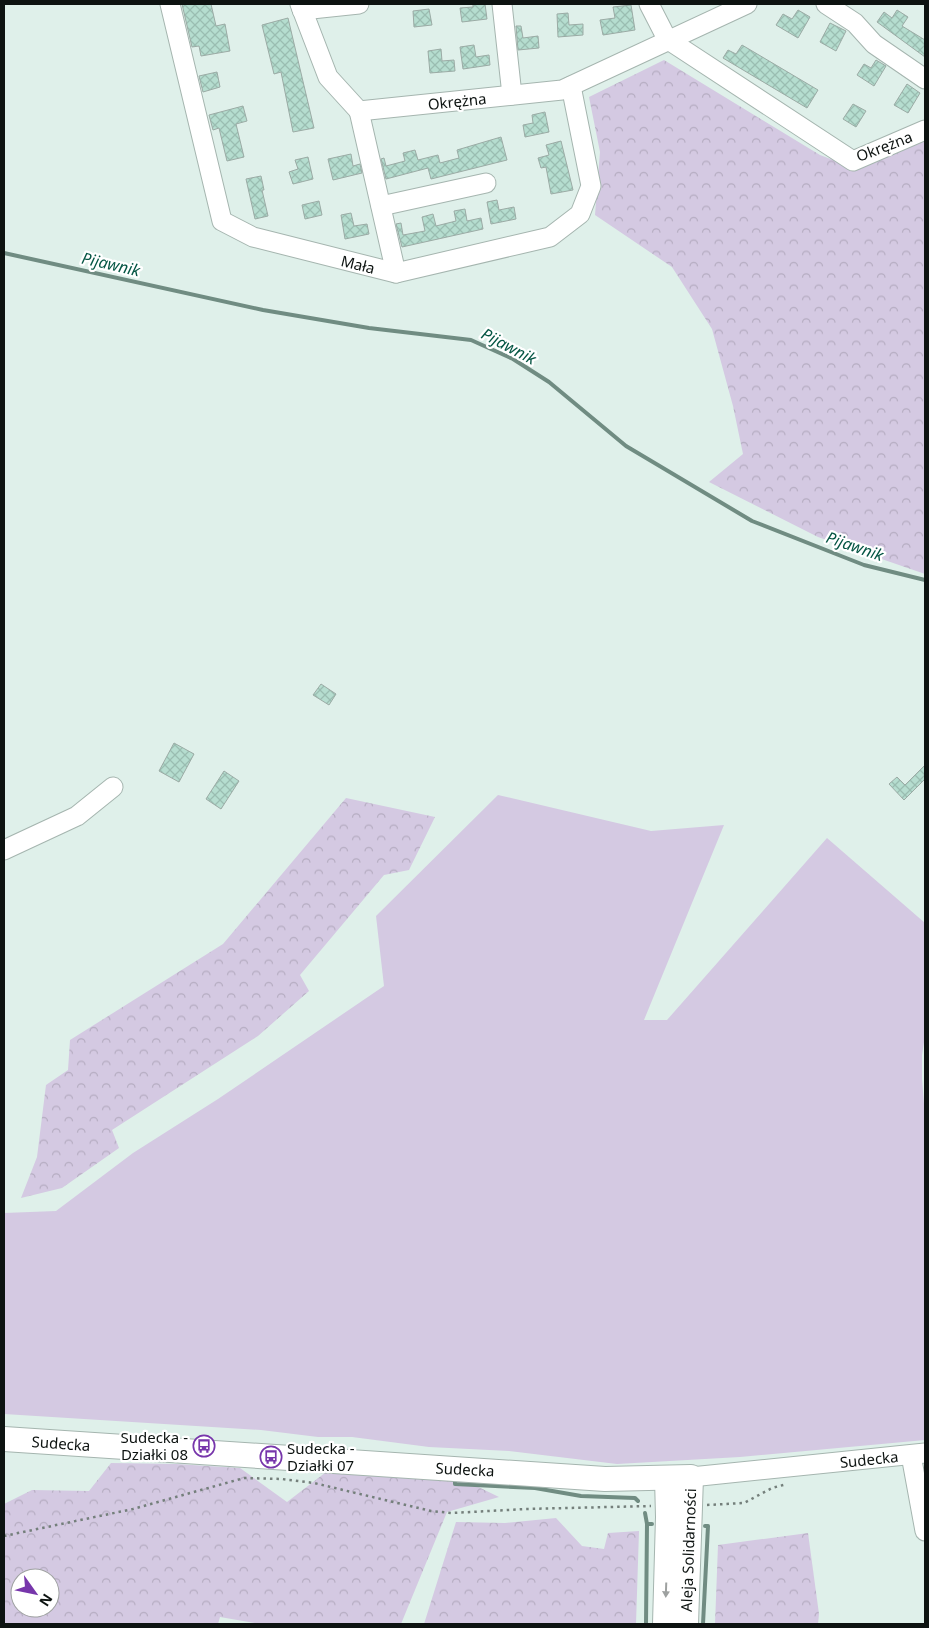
<svg xmlns="http://www.w3.org/2000/svg" width="929" height="1628" font-family="'Noto Sans',sans-serif">
<style>
.green{fill:#d4c9e2}
.forest{fill:url(#forest-crowns);fill-rule:evenodd}
.lines{fill:none;stroke-linecap:round;stroke-linejoin:round}
.stream{stroke:#708c82;stroke-width:4}
.building{fill:url(#building-cross-hatch);stroke:#9baba5}
.minor-casing{stroke:#a5b5af;stroke-width:21}
.major-casing{stroke:#a5b5af;stroke-width:26}
.path{stroke:#747f7b;stroke-width:2.5;stroke-dasharray:2.5 4;stroke-linecap:butt}
.minor{stroke:#fff;stroke-width:19}
.major{stroke:#fff;stroke-width:24}
.oneway{fill:#9ea1a0}
.labels{text-anchor:middle;dominant-baseline:central;stroke-width:4.5;stroke-linejoin:round;paint-order:stroke}
.street-label{font-size:15px;fill:#0d1311;stroke:#fff}
.poi-label{font-size:15px;fill:#0d1311;stroke:#fff;text-anchor:end}
.water-label{font-size:16px;font-style:italic;fill:#045543;stroke:#fff}
</style>
<defs>
<pattern id="forest-crowns" width="20" height="18" patternUnits="userSpaceOnUse" patternTransform="scale(1.25)"><rect width="20" height="18" fill="#d4c9e2"/><path d="M2 6a3 3 0 1 1 6 0M12 15a3 3 0 1 1 6 0" fill="none" stroke="#b5acc1"/></pattern>
<pattern id="building-cross-hatch" width="8" height="8" patternUnits="userSpaceOnUse" patternTransform="scale(1.25)"><rect width="8" height="8" fill="#b5ddcf"/><path d="M0 0l8 8M0 8l8-8" fill="none" stroke="#9abdb1"/></pattern>
</defs>
<rect width="100%" height="100%" fill="#dff0ea"/>
<path class="green" d="M498,795L651,831L724,825L644,1020H667L827,838L925,923V1036L922,1055V1079L925,1116V1440L740,1457L617,1464L509,1451L429,1447L352,1437H318L261,1430L4,1414V1213L56,1211L133,1153L218,1099L384,986L376,916Z"/>
<g class="forest">
<path d="M664,60L820,155L857,169L925,139V574L818,537L709,482L743,454L733,406L712,329L672,267L595,215L600,152L589,97Z"/>
<path d="M346,798L435,817L409,870L384,875L300,975L309,991L258,1036L112,1130L119,1148L62,1188L21,1198L37,1157L46,1085L68,1070L70,1040L223,944Z"/>
<path d="M111,1463L176,1464L240,1468L287,1502L330,1469L464,1480L499,1497L447,1512L401,1624H260L220,1617L218,1624H4V1504L32,1490L89,1491ZM20,1578H50V1608H20Z"/>
<path d="M556,1518L582,1546L604,1549L608,1533L639,1531L636,1624H424L456,1522L505,1523Z"/>
<path d="M808,1533L819,1614L818,1624H715L718,1545Z"/>
</g>
<g class="lines">
<g class="stream">
<path d="M4,253L263,310L369,328L471,340L513,359L549,382L626,446L752,521L864,565L925,580"/>
<path d="M455,1480V1484L535,1488L581,1496L635,1498L638,1501"/>
<path d="M645,1513L647,1524H652"/>
<path d="M646,1624L647,1524"/>
<path d="M703,1624L708,1526H705"/>
</g>
</g>
<g class="building">
<path d="M182,4H211L216,26L225,24L230,51L201,56L199,46L192,47Z"/>
<path d="M473,4H485L487,19L462,22L460,8L473,7Z"/>
<path d="M631,5L635,30L603,35L600,20L615,18L613,7Z"/>
<path d="M429,9L432,25L414,27L413,11Z"/>
<path d="M798,10L810,17L798,38L776,25L783,14L792,19Z"/>
<path d="M897,10L908,17L902,26L925,40V57L877,22L884,12L892,18Z"/>
<path d="M568,13L569,25L583,24V35L558,37L557,14Z"/>
<path d="M288,18L314,128L293,132L281,72L274,74L262,25Z"/>
<path d="M830,23L846,31L836,51L820,42Z"/>
<path d="M516,26H521L523,38L538,36L539,48L518,50Z"/>
<path d="M474,45L476,57L489,55L490,65L463,69L460,47Z"/>
<path d="M742,45L818,90L807,108L723,58L728,50L736,54Z"/>
<path d="M441,49L442,61L454,60L455,71L430,73L428,51Z"/>
<path d="M876,60L886,66L874,86L857,75L864,64L871,68Z"/>
<path d="M217,72L220,87L203,92L199,76Z"/>
<path d="M907,84L920,93L908,113L894,105Z"/>
<path d="M853,104L866,111L856,127L843,119Z"/>
<path d="M243,106L247,121L236,124L244,157L227,161L219,128L213,130L209,115Z"/>
<path d="M545,112L549,132L525,137L523,125L533,123L532,115Z"/>
<path d="M501,137L507,160L431,179L428,168L386,179L381,159L384,158L386,166L405,161L403,153L415,150L418,160L438,155L440,163L459,158L457,150Z"/>
<path d="M561,141L573,190L551,194L546,167L541,168L538,158L549,155L546,145Z"/>
<path d="M351,154L353,166L360,164L362,173L333,180L328,159Z"/>
<path d="M308,157L313,179L293,184L289,172L298,169L295,160Z"/>
<path d="M261,176L264,190H262L268,216L255,219L246,179Z"/>
<path d="M497,200L499,210L514,207L516,219L491,224L487,202Z"/>
<path d="M319,201L322,215L305,219L302,205Z"/>
<path d="M465,209L467,221L481,218L483,229L402,247L396,224L401,223L403,235L425,231L422,217L433,214L436,226L456,221L454,211Z"/>
<path d="M351,213L354,226L367,224L369,234L345,239L341,215Z"/>
<path d="M321,684L336,694L329,705L313,695Z"/>
<path d="M174,743L194,754L179,782L159,771Z"/>
<path d="M925,765V779L904,800L889,784L897,777L905,785Z"/>
<path d="M224,771L239,781L221,809L206,799Z"/>
</g>
<g class="lines">
<g class="minor-casing">
<g id="minor">
<path d="M170,4L222,221L253,237L396,273L550,237L580,214L591,186L571,86"/>
<path d="M300,4L328,77L359,111L562,90L747,4"/>
<path d="M502,4L512,95"/>
<path d="M649,4L667,39L853,161L925,130"/>
<path d="M826,4L855,23L874,44L925,79"/>
<path d="M302,10L359,4"/>
<path d="M359,111L396,273"/>
<path d="M381,206L486,183"/>
<path d="M4,850L77,816L113,787"/>
<path d="M911,1455L925,1531"/>
<path d="M691,1477L925,1453"/>
</g>
</g>
<g class="major-casing">
<g id="major">
<path d="M4,1439L605,1479L691,1477L686,1624"/>
<path d="M665,1624L668,1517L667,1478"/>
</g>
</g>
<g class="path">
<path d="M707,1505L744,1503L772,1488L787,1484"/>
<path d="M4,1536L133,1509L244,1478L282,1479L314,1483L431,1511L452,1513L526,1509L651,1506"/>
</g>
<use href="#minor" class="minor"/>
<use href="#major" class="major"/>
</g>
<defs><path id="oneway-solid" d="M-6-.8H1V-3.2L6.5 0L1 3.2V.8H-6Z" transform="scale(1.25)"/></defs>
<use class="oneway" href="#oneway-solid" transform="translate(666 1590) rotate(92)"/>
<defs>
<g id="bus-ring" transform="scale(1.125)"><circle r="9.5" fill="#fff" stroke="#7736ab" stroke-width="1.5"/><path d="M-5-6H5V4H4V6H2V4H-2V6H-4V4H-5ZM-3.5-4V0h7V-4ZM-3.5 1.2v1.5H-2V1.2ZM2 1.2v1.5H3.5V1.2Z" fill="#7736ab"/></g>
</defs>
<g fill-rule="evenodd">
<use href="#bus-ring" x="204" y="1446"/>
<use href="#bus-ring" x="271" y="1457"/>
</g>
<g class="labels">
<g class="street-label">
<text transform="translate(457 101) rotate(-6)">Okrężna</text>
<text transform="translate(884 146) rotate(-21)">Okrężna</text>
<text transform="translate(358 264) rotate(14)">Mała</text>
<text transform="translate(61 1443) rotate(4)">Sudecka</text>
<text transform="translate(869 1459) rotate(-6)">Sudecka</text>
<text transform="translate(465 1469) rotate(3)">Sudecka</text>
<text transform="translate(688 1550) rotate(-88)">Aleja Solidarności</text>
</g>
<g class="poi-label">
<text x="188" y="1437">Sudecka -<tspan x="188" dy="17">Działki 08</tspan></text>
<text x="287" y="1448" text-anchor="start">Sudecka -<tspan x="287" dy="17">Działki 07</tspan></text>
</g>
<g class="water-label">
<text transform="translate(111 264) rotate(13)">Pijawnik</text>
<text transform="translate(509 346) rotate(28)">Pijawnik</text>
<text transform="translate(855 546) rotate(19)">Pijawnik</text>
</g>
</g>
<rect width="929" height="1628" fill="none" stroke="#0d1311" stroke-width="10"/>
<g transform="translate(35 1593) rotate(123)"><circle r="24" fill="#ffffff" stroke="#9ea1a0"/>
<path d="M0-4L9 19L0 12L-9 19Z" fill="#7736ab"/>
<text y="-8" font-size="14" font-weight="bold" text-anchor="middle" fill="#0d1311">N</text>
</g>
</svg>
